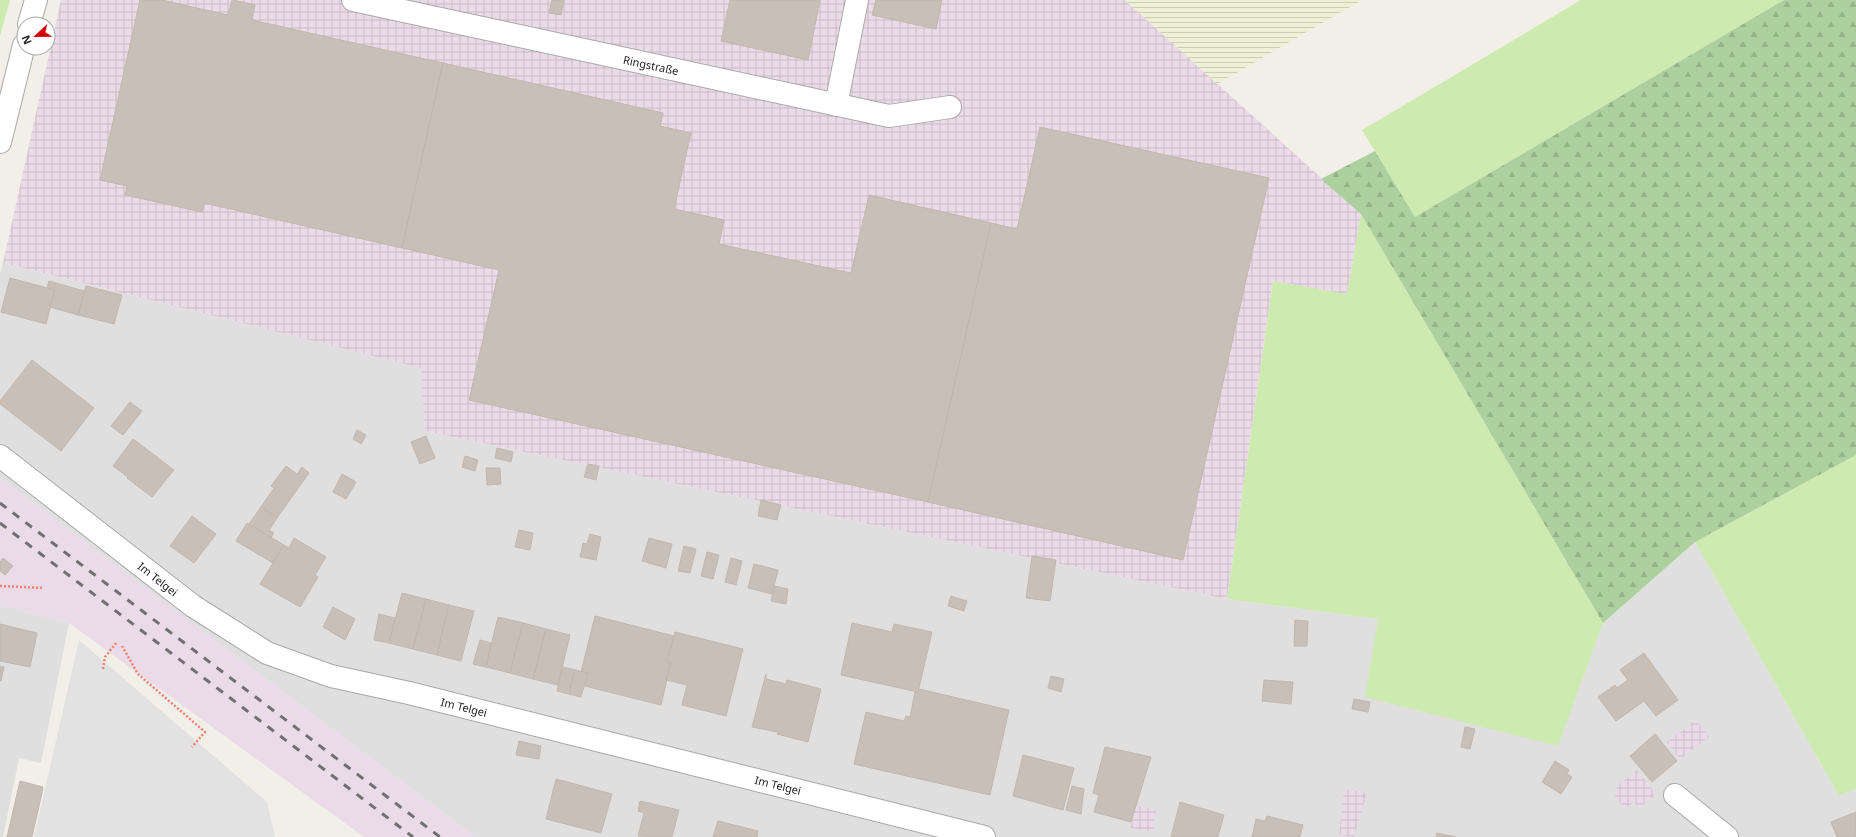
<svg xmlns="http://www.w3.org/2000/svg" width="1856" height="837" font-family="'Noto Sans',sans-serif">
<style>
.residential{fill:#e0dfdf}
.industrial{fill:url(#industrial-grid)}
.railway{fill:#ebdbe8}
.farmland{fill:url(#farmland-rules)}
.grass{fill:#cdebb0}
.forest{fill:url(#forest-firs)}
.parking{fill:#e2e2e2}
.building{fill:#c7bfb8;stroke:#c4b6ab}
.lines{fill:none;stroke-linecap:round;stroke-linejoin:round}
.minor-casing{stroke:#a9a9a9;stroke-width:24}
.path{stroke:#fa8072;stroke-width:2.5;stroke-dasharray:2 2;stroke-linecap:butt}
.minor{stroke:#fff;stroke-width:22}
.rail{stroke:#707070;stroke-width:3;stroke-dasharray:8 8;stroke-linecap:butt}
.labels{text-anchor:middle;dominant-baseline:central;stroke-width:3;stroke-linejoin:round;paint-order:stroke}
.street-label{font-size:11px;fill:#222;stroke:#fff}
</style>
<defs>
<pattern id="industrial-grid" width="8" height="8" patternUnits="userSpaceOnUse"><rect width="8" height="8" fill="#ebdbe8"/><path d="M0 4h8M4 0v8" fill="none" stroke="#c9bcc7"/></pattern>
<pattern id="farmland-rules" width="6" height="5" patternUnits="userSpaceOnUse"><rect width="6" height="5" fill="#eef0d5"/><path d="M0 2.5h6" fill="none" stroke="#ccceb7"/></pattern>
<pattern id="forest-firs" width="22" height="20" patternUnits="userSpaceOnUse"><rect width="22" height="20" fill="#add19e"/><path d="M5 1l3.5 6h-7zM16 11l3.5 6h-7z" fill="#95b388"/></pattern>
</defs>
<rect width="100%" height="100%" fill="#f2efe9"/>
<g class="residential">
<path d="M3,263L422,368L425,431L1227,599L1378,619L1557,746L1603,623L1695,542L1839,796L1856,789V837H475L0,478V274Z"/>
<path d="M0,605L69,623L41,763L19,758L3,837H0Z"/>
</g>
<g class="industrial">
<path d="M61,0H1125L1361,214L1347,295L1273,281L1227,599L425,431L421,368L3,263Z"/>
<path d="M1696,720L1709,737L1680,759L1667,742Z"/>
<path d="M1637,770L1656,794L1640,808L1634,802L1625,809L1615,796L1617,786Z"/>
<path d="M1344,789L1367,793L1354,837L1339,835Z"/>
<path d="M1136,805L1156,810L1153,832L1130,828Z"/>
</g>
<path class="railway" d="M0,478L475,837H364L69,623L0,605Z"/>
<path class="farmland" d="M1125,0H1362L1217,84Z"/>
<g class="grass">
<path d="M0,0H10L0,36Z"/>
<path d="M1581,0H1784L1415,217L1362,130Z"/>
<path d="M1361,214L1603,623L1558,746L1365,697L1378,619L1227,599L1273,281L1347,294Z"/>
<path d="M1856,455V789L1839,796L1695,542Z"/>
</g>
<path class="forest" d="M1784,0H1856V455L1695,542L1603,623L1361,214L1321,179L1375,151L1415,217Z"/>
<path class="parking" d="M79,640L267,802L275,837H34Z"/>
<g class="building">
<path d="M140,0H162L228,15L232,0H233L255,5L252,20L443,63L402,248L204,203L202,212L125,195L127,186L100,180Z"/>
<path d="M552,0H564L561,15L549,13Z"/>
<path d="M730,0H820L808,60L721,41Z"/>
<path d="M876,0H942L936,29L872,15Z"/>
<path d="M443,63L663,113L660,126L691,133L674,209L724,220L719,244L851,273L869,195L991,223L928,502L469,400L499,270L402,248Z"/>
<path d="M1040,127L1269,178L1183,560L928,502L991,223L1017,229Z"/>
<path d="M10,278L55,290L46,324L1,312Z"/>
<path d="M49,281L84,291L78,315L50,307L55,290L47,288Z"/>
<path d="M86,286L122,295L114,324L78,315Z"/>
<path d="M32,360L94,408L61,451L0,404V401Z"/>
<path d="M130,402L142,411L123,435L111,426Z"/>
<path d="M357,430L366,435L361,444L353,439Z"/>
<path d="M426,436L435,458L420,464L411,442Z"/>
<path d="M133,439L174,470L152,497L127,478L128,477L113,466Z"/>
<path d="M497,448L513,452L511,462L495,458Z"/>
<path d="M465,456L478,460L475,471L462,467Z"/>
<path d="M588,464L599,466L596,480L584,477Z"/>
<path d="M286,466L297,474L302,467L309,473L277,518L261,507L274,488L271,486Z"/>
<path d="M486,468H500L501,484L487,485Z"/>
<path d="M342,474L356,482L346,499L333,492Z"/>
<path d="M761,500L781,505L777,520L758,516Z"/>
<path d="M261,507L277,518L269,530L274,533L271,538L249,524Z"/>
<path d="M192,516L216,534L194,563L170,546Z"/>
<path d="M247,523L284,545L273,563L236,541Z"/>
<path d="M519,530L533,533L530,550L515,547Z"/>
<path d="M590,534L601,537L596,560L580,557L583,543L587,544Z"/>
<path d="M294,538L326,557L315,575L318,577L300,607L260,584L284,545L289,548Z"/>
<path d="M649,538L672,544L666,568L642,561Z"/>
<path d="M684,546L696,549L690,573L678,571Z"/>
<path d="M707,552L719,555L713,579L701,576Z"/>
<path d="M1032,556L1056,560L1050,601L1026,598Z"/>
<path d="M3,558L13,566L5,575L0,571V562Z"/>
<path d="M731,558L742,561L736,585L725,582Z"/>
<path d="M754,564L778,570L772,594L748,588Z"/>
<path d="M774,586L788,589L786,604L771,601Z"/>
<path d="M402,593L426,599L413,649L389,643Z"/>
<path d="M951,596L967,601L964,611L948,606Z"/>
<path d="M426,599L449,605L437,655L413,649Z"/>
<path d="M449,605L474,611L461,661L437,655Z"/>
<path d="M333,607L355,619L345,640L323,627Z"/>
<path d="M379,614L395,618L389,643L374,640Z"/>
<path d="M595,616L674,636L667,662L671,663L661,705L585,686L588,673L581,672Z"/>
<path d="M498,617L523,623L510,673L486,667Z"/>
<path d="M1295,620L1308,621L1307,646H1294Z"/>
<path d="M523,623L546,629L533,679L510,673Z"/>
<path d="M852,623L892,632L894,624L932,632L918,692L841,675Z"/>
<path d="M0,624L37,633L30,667L0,661Z"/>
<path d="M546,629L570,635L558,685L533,679Z"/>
<path d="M675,632L743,649L726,716L682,705L687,685L666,680L671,663L667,662Z"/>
<path d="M480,640L491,643L486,667L473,664Z"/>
<path d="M1644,653L1678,700L1656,716L1644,701L1616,721L1598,697L1615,685L1617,688L1628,680L1620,670Z"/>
<path d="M0,666L4,667L1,681H0Z"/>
<path d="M563,667L575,670L569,694L557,691Z"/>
<path d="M575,670L588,673L581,697L569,694Z"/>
<path d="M766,674V679L786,684L787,680L821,689L808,742L777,734L778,732L752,727Z"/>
<path d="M1051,676L1064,679L1061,692L1048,688Z"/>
<path d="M1264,680L1293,682L1291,704L1262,701Z"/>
<path d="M919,689L1009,710L990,795L854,764L866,712L904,721L906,716L910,717L915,692H918Z"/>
<path d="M1354,699L1370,702L1368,712L1352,709Z"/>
<path d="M1465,727L1475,729L1470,749L1461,747Z"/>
<path d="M1655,734L1677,761L1652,782L1630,756Z"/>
<path d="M519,741L541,746L539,759L516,755Z"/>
<path d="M1105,747L1151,757L1131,822L1094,812L1099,795L1093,793Z"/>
<path d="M1023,755L1074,768L1063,810L1013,796Z"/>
<path d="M1555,761L1569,770L1567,774L1572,777L1561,794L1542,782Z"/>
<path d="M556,779L612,794L601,833L546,819Z"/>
<path d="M20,781L43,787L42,793L32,837H7Z"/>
<path d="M1072,786L1084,789L1081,814L1066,810Z"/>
<path d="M640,801L679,810L672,837L638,836L644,813L638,811Z"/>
<path d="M1180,802L1224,815L1218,837H1171Z"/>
<path d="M1856,812V837H1837L1831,822Z"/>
<path d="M1267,816L1303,825L1300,837H1252L1256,819L1265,821Z"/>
<path d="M718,821L758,831L757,837H713Z"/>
<path d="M1437,833L1456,837H1436Z"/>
</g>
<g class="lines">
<g class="minor-casing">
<g id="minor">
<path d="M353,0L889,116L950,107"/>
<path d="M29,24L36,0"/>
<path d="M836,105L857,0"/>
<path d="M0,142L24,45"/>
<path d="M0,456L193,606L267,653L331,676L409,693L984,837"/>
<path d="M1675,795L1727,837"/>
</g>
</g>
<g class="path">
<path d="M0,586L43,588"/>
<path d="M122,646L138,674L205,732L192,747"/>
<path d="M103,669L105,657L117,642"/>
</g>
<use href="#minor" class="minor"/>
<g class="rail">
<path d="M0,503L440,837"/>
<path d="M0,523L413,837"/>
</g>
</g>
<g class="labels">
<g class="street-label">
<text transform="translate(651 65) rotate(12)">Ringstraße</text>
<text transform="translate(158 579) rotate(38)">Im Telgei</text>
<text transform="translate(464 707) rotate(14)">Im Telgei</text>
<text transform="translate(778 785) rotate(14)">Im Telgei</text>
</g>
</g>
<g transform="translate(36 36) rotate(248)"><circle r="19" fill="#ffffff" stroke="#a7a7a7"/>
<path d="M0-3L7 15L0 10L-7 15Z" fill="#d40000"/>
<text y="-6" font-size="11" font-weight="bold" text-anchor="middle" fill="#222222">N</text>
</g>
</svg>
